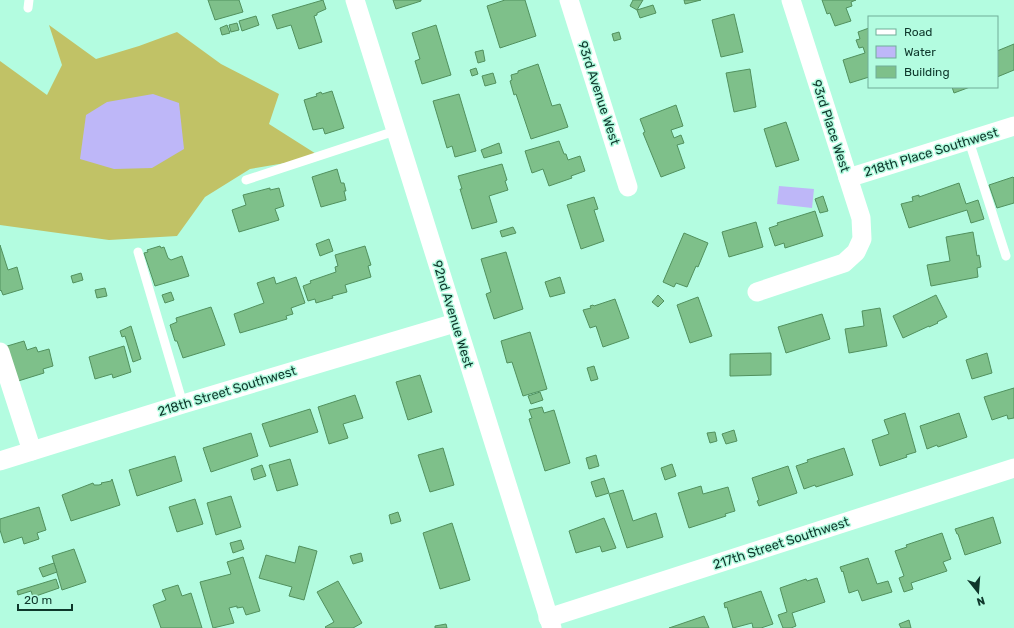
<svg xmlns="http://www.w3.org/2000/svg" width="1014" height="628" font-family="Rubik,sans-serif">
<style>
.forest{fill:#c1c266}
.water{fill:#beb7f8}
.building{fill:#7ec08a;stroke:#51915e}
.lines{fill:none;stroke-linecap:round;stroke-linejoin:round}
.service{stroke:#fff;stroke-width:9}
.minor{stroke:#fff;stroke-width:19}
.labels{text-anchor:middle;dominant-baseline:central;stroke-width:3;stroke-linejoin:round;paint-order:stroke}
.street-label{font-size:13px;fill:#0e372b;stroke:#b3fce0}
</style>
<rect width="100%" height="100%" fill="#b3fce0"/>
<path class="forest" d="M49,25L96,59L139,46L177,32L221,64L279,94L269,124L321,157L250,169L205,197L177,236L109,240L0,225V61L47,95L62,65Z"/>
<g class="water">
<path d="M153,94L179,103L184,149L152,168L114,169L80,159L86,115L107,102Z"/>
<path d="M779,186L814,189L812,208L777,204Z"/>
</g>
<g class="building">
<path d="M208,0H239L243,12L215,20Z"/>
<path d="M323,0L326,9L317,13V15L314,16L322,42L299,49L291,25L277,29L272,15Z"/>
<path d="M393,0H421V1L396,9Z"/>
<path d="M505,0H525L536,36L500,48L487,6Z"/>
<path d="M633,0H643L637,10L630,6Z"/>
<path d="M684,0H701L685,4Z"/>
<path d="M822,0H856L851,2L852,6L846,8L851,21L835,26L830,13L827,14Z"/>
<path d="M653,5L656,13L640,18L637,10Z"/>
<path d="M734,14L743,52L721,57L712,20Z"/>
<path d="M256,16L259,25L242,31L239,21Z"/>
<path d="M237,23L239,30L231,32L229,25Z"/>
<path d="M227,25L230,33L222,35L220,28Z"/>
<path d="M436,25L451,75L422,84L415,61L420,59L412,33Z"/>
<path d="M869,28V77L850,83L843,60L865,53L863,47L859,48L856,40L860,39L858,32Z"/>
<path d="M619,32L621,39L614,41L612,34Z"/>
<path d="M1014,44V70L997,77V51Z"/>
<path d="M483,50L485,61L478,63L475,52Z"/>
<path d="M538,64L552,106L560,104L568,127L531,139L516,94L514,95L510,81L512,80L511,75L518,73V71Z"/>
<path d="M476,68L478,74L472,76L470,70Z"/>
<path d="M750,69L756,107L734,112L726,73Z"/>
<path d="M493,73L496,83L485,86L482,76Z"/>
<path d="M952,87H970L954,93Z"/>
<path d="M332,91L344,128L325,134L323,128L313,130L304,100L317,96L316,94L321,92L322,94Z"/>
<path d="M459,94L476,151L455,157L452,146L447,148L433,101Z"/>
<path d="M676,105L683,126L671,130L674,138L681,135L684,143L677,145L685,168L661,177L643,133L645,132L640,119Z"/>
<path d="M786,122L799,160L776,167L764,129Z"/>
<path d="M559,141L564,154H566L568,160L580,156L585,171L571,176L572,178L549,186L543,169L532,173L525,151Z"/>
<path d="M499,143L502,153L484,158L481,150Z"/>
<path d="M502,164L507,180L505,181L508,190L489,196L497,222L472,229L460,189H462L458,176Z"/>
<path d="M337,169L341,183H344L346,191H344L346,200L321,207L312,177Z"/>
<path d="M1013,177L1014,178V203L997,208L989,185Z"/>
<path d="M959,183L966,204L978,200L984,219L971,223L967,210L909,228L901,204L913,201L912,197L919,195V197Z"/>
<path d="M270,188V190L279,188L284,206L275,209L279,220L239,232L232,210L246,205L243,195Z"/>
<path d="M823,196L828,211L820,213L815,199Z"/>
<path d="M594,197L598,209L594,210L604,241L581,249L567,205Z"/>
<path d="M815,211L823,236L785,248L784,243L775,246L769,228L778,225L777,223Z"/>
<path d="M756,222L763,247L729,257L722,232Z"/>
<path d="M513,227L516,233L502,237L500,231Z"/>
<path d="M973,232L977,256L979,255L981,267L977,268L978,277L931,286L927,265L950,261L946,237Z"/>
<path d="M684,233L708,243L698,267L696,266L687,287L676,283L674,287L663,282Z"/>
<path d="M329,239L333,251L320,256L316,244Z"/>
<path d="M0,245L8,270L17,267L23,289L3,295L1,290L0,291Z"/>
<path d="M160,246L161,248L164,247L168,258L171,260L182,256L189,276L155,286L144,253L148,252L147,250Z"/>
<path d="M365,246L371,265L368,266L371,277L345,285L347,292L332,296L333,298L316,303L315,299L308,301L303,286L311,283L310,281L336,272L335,267L338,266L335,255Z"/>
<path d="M506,252L523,309L494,319L486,294L491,292L481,259Z"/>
<path d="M81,273L83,280L73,283L71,276Z"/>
<path d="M274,277L276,284L296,277L305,303L291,308L293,314L286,316L287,319L240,333L234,314L264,303L257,283Z"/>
<path d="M560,277L565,293L550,297L545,282Z"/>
<path d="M105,288L107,296L97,298L95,290Z"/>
<path d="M171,292L174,300L165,303L162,295Z"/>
<path d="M658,295L664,301L658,307L652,302Z"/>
<path d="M936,295L947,317L937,322L938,323L929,327V326L903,338L893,316Z"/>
<path d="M698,297L712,336L690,343L677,305Z"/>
<path d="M615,299L629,338L603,347L596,326L590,328L583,310L591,308L590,306L593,305L594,306Z"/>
<path d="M211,307L225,345L183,358L177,341H175L170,325L177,322L176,318Z"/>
<path d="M880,308L887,346L849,353L845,329L864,326L862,311Z"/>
<path d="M822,314L830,339L786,353L778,327Z"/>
<path d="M131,326L141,359L133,362L125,336L122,337L120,331Z"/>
<path d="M530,332L547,389L523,396L512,362L507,363L501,341Z"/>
<path d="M24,341L27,350L36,347L38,352L49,349L53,366L43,369L44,373L15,382L4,347Z"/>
<path d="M124,346L131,372L113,378L112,374L95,379L89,357Z"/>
<path d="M771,353V375L730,376V354Z"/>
<path d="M987,353L992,373L972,379L966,360Z"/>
<path d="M594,366L598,379L591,381L587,368Z"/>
<path d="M420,375L432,412L408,420L396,382Z"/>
<path d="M1014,388V418L1008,419L1007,415L992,420L984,397Z"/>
<path d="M540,392L543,400L531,404L528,396Z"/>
<path d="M355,395L363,418L343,424L348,438L329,444L318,407Z"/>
<path d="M542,407L544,413L554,410L570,463L545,471L529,419L532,418L529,410Z"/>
<path d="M310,409L318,432L270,447L262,424Z"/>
<path d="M905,413L916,452L906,455L907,457L880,466L872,440L889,434L884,420Z"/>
<path d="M959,413L967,437L938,447L937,445L927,449L920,426Z"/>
<path d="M734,430L737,441L726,444L722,434Z"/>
<path d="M715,432L717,441L710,443L707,433Z"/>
<path d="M251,433L258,456L211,472L203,448Z"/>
<path d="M443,448L454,485L430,492L418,455Z"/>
<path d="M844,448L853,475L816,487L815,485L804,489L796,466L808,462L807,460Z"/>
<path d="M596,455L599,466L589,469L586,458Z"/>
<path d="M175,456L182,481L137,496L129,470Z"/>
<path d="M290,459L298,485L277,491L269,465Z"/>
<path d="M672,464L676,476L665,480L661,468Z"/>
<path d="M262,465L266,476L254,480L251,469Z"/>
<path d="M788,466L797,493L759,506L757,501L759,500L752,478Z"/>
<path d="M604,478L609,493L596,497L591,482Z"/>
<path d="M112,479L120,505L71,521L62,495L93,483L94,485H99L102,484L101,483L111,481Z"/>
<path d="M701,486L703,494L728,487L735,511L725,514L726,516L689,528L678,493Z"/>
<path d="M623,490L633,521L656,513L663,537L627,548L609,494Z"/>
<path d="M231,496L241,527L216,535L207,503Z"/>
<path d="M195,499L203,524L177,532L169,507Z"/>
<path d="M39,507L46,530L37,533L39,539L24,544L22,537L4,543L0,530V519Z"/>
<path d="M398,512L401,521L391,524L389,515Z"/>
<path d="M993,517L1001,543L965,555L958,534H957L955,529Z"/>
<path d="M604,518L616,548L602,552L600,546L576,553L569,531Z"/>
<path d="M452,523L470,580L440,589L423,533Z"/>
<path d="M942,533L951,559L943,562L947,571L911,583L913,589L904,592L899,578L904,576L895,551L907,547L906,545Z"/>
<path d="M241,540L244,549L233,553L230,543Z"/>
<path d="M299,546L317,551L304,600L289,596L292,587L259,578L266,555L295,563Z"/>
<path d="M74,549L86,582L62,590L52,556Z"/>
<path d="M361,553L363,561L353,564L350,556Z"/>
<path d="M243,557L260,611L246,615L243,607L237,608V606L229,608L234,623L213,628L200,582L231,574L227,562Z"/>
<path d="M868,558L877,584L888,581L892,592L862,601L858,590L849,593L843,571L842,572L840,567Z"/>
<path d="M54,563L57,572L43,577L39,568Z"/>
<path d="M817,578L825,602L792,613L796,626L791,628H783L778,615L787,612L780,588L806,579L807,581Z"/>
<path d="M56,579L59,588L33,597L31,591L18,595L17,591Z"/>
<path d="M338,581L362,623L353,628H326L325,627L334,622L317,592Z"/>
<path d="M178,585L182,596L191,593L202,628H161L153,605L166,600L162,590Z"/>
<path d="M761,591L773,624L761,628H753L752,623L733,628L727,607L725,608L724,603Z"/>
<path d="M704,616L709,628H669Z"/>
<path d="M909,620L911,628H901L899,624Z"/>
<path d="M446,624L447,628H435V626Z"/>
</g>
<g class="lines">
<g class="service">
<path d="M28,8L29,0"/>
<path d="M969,141L1006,256"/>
<path d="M246,180L395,131"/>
<path d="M138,252L183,404"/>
</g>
<g class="minor">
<path d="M355,0L552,628"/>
<path d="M569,0L628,187"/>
<path d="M848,178L1014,126"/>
<path d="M757,292L844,263L856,252L862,239L861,218L791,0"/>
<path d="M0,352L32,451"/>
<path d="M0,461L183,404L455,323"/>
<path d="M548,618L1014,468"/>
</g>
</g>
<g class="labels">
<g class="street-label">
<text transform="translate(599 93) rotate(72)">93rd Avenue West</text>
<text transform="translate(831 126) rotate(72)">93rd Place West</text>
<text transform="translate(931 152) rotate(-17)">218th Place Southwest</text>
<text transform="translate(453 314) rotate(73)">92nd Avenue West</text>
<text transform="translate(227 391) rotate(-17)">218th Street Southwest</text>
<text transform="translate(781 543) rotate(-18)">217th Street Southwest</text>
</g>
</g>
<rect x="868" y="16" width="130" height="72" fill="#b3fce0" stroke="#71ad98"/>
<rect x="876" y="29" width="20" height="6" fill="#ffffff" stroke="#71ad98"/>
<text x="904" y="36" font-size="12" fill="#0e372b">Road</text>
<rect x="876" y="46" width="20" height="12" fill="#beb7f8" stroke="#71ad98"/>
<text x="904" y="56" font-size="12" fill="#0e372b">Water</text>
<rect x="876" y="66" width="20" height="12" fill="#7ec08a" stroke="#71ad98"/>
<text x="904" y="76" font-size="12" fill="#0e372b">Building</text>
<g transform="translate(978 592) rotate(163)" stroke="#b3fce0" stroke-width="3" paint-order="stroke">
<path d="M0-3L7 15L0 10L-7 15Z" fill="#0e372b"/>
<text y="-6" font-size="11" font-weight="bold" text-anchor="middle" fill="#0e372b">N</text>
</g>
<path d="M18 604v6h54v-6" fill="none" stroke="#0e372b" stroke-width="2"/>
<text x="24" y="604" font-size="12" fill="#0e372b" stroke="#b3fce0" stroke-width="3" paint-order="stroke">20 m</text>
</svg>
